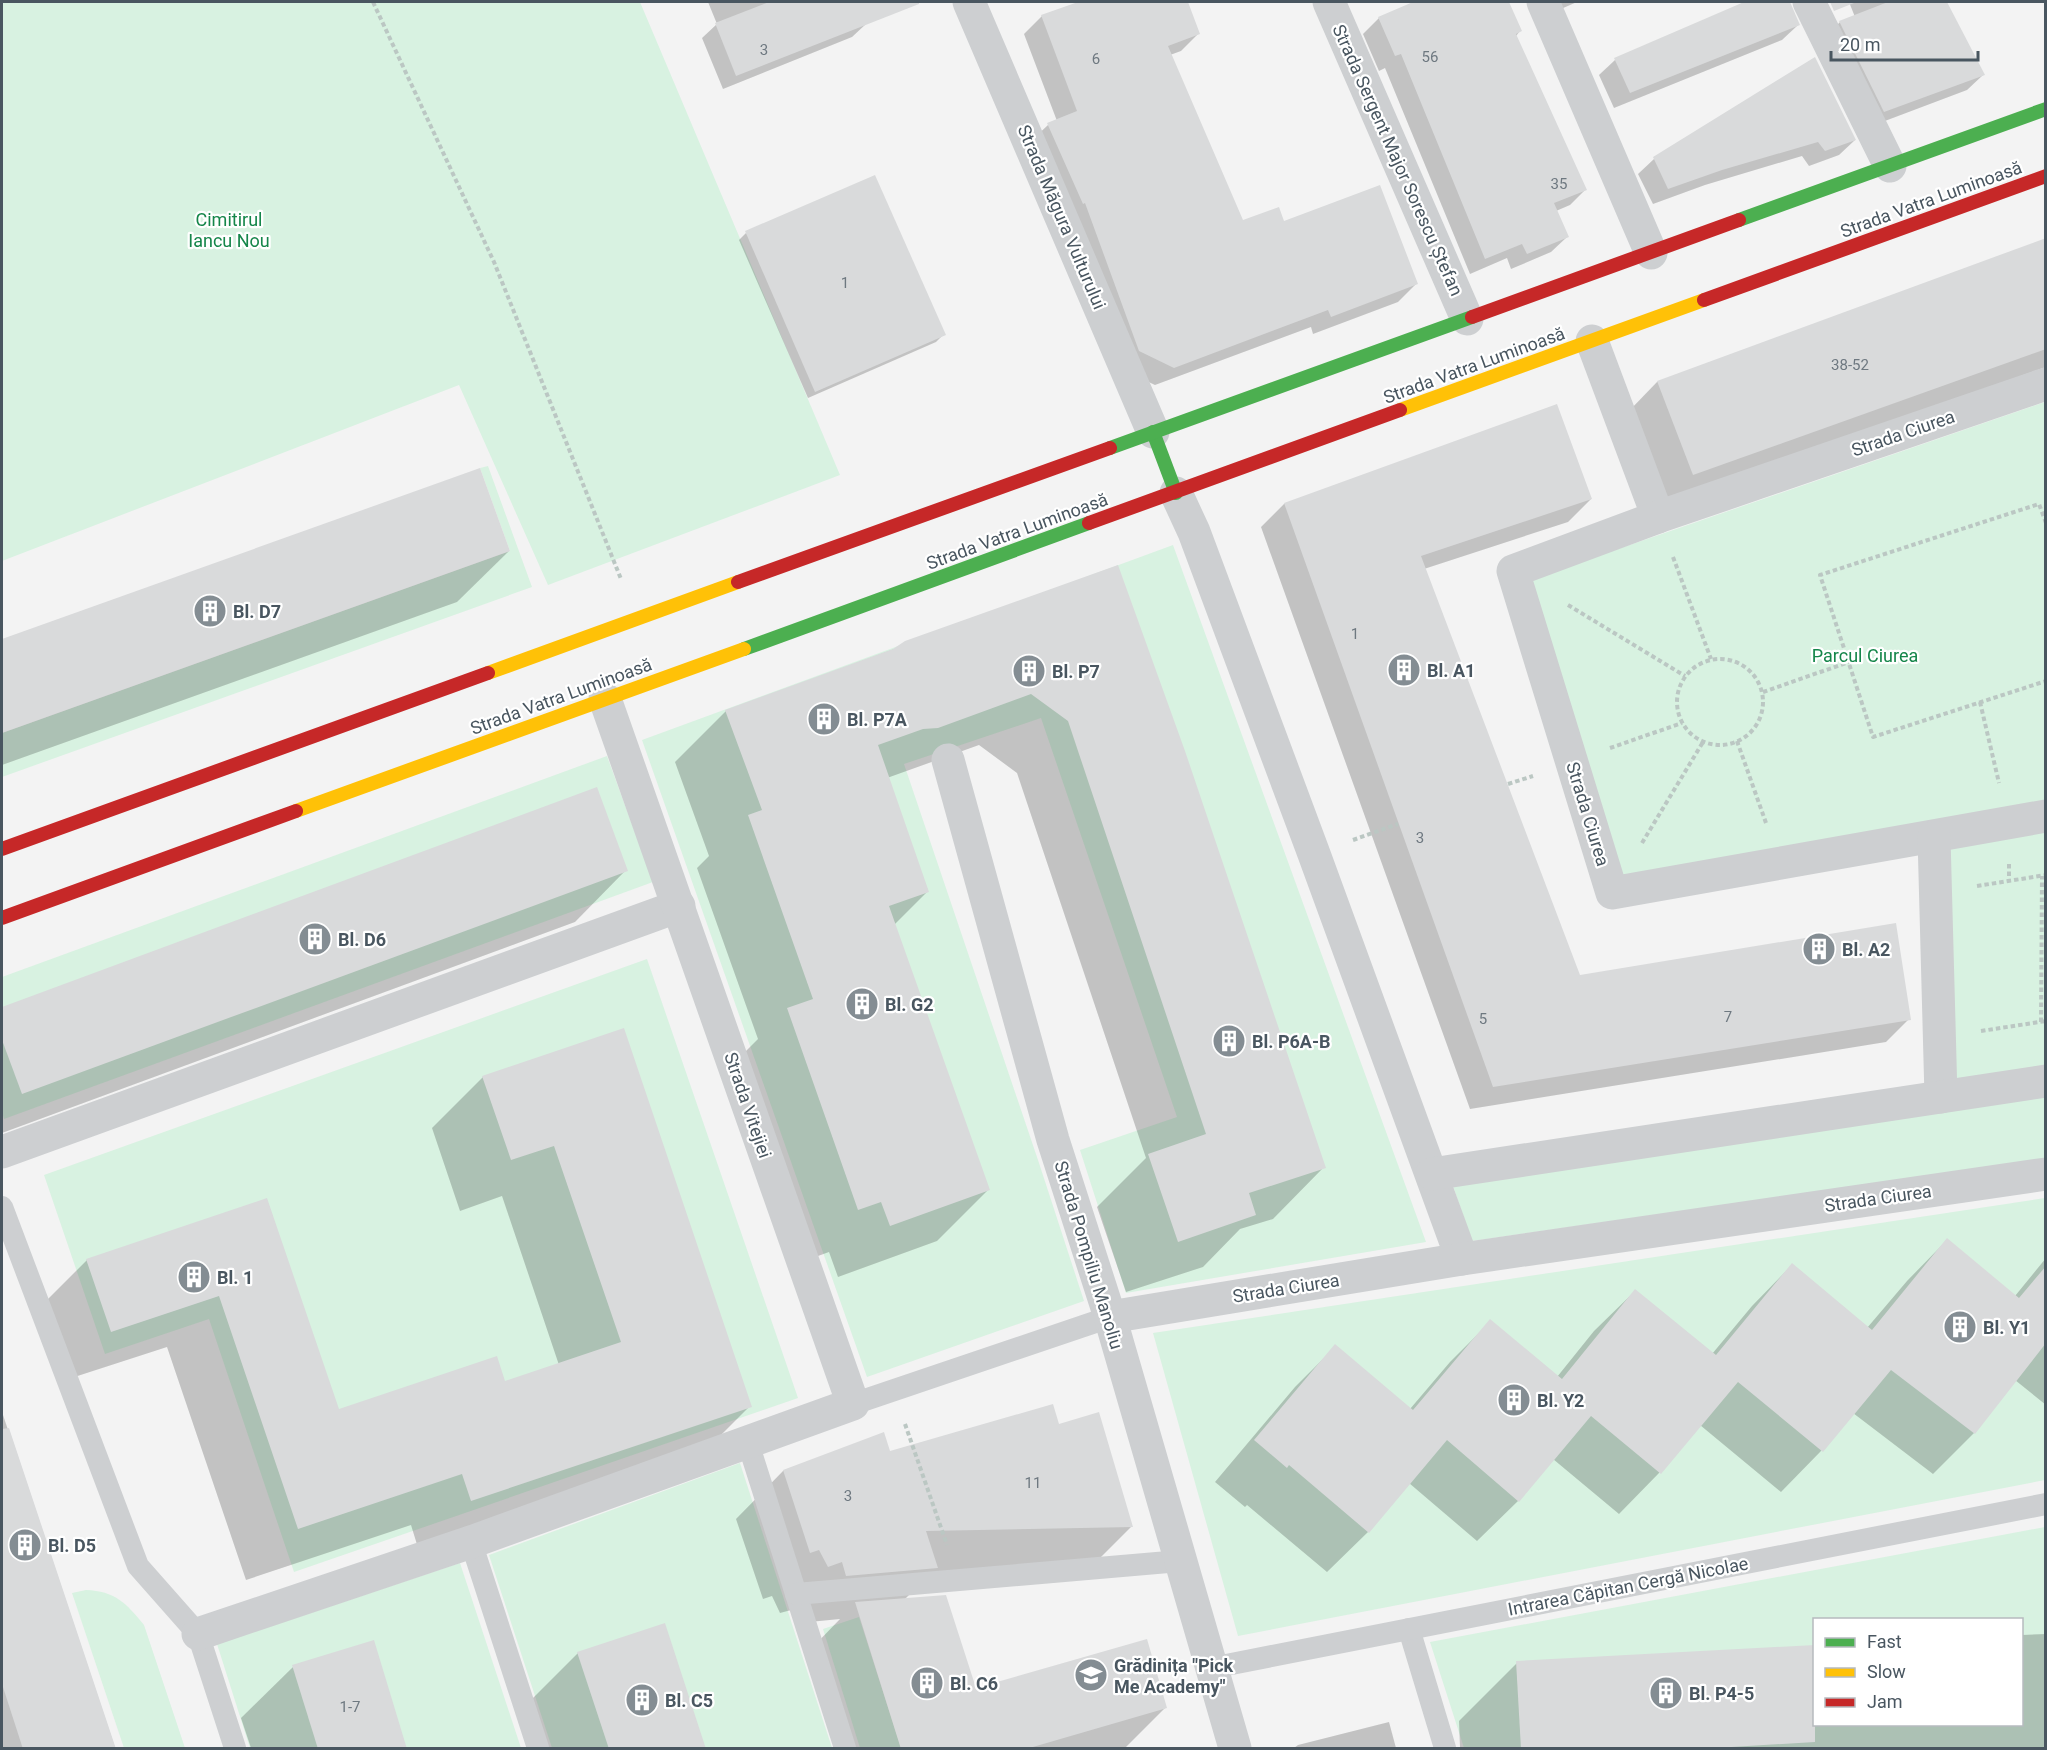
<svg xmlns="http://www.w3.org/2000/svg" width="2047" height="1750" font-family="Roboto,sans-serif">
<style>
.green{fill:#d8f2e1;fill-rule:evenodd}
.shadow{fill:#0003}
.building{fill:#d9dadb}
.lines{fill:none;stroke-linecap:round;stroke-linejoin:round}
.path{stroke:#bbc7c3;stroke-width:4;stroke-dasharray:4.5 3;stroke-linecap:butt}
.lane{stroke:#cdcfd1;stroke-width:22}
.street{stroke:#cdcfd1;stroke-width:33}
.fast{stroke:#4caf50;stroke-width:14}
.slow{stroke:#ffc107;stroke-width:14}
.jam{stroke:#c62828;stroke-width:14}
.labels{text-anchor:middle;dominant-baseline:central;stroke-width:4.5;stroke-linejoin:round;paint-order:stroke}
.number-label{font-size:15px;fill:#6e7880}
.street-label{font-size:18px;fill:#495660;stroke:#fff}
.park-label{font-size:18px;fill:#15864a;stroke:#fff}
.poi-label{font-size:18px;font-weight:bold;fill:#495660;stroke:#fff;text-anchor:start}
</style>
<rect width="100%" height="100%" fill="#f3f3f3"/>
<g class="green">
<path d="M2,2H640L840,475L548,585L459,385L2,561Z"/>
<path d="M2045,402V1071L1950,1085L1943,824L1620,882L1528,580Z"/>
<path d="M488,466L532,587L2,777V733L510,551L480,468Z"/>
<path d="M1173,545L1426,1242L1126,1293L1080,1150L1177,1117L1041,718L904,764L1039,1163L1084,1301L867,1377L642,740Z"/>
<path d="M607,756L653,882L4,1119L2,1112V977Z"/>
<path d="M647,959L798,1398L294,1572L209,1319L105,1354L44,1175Z"/>
<path d="M2045,1093V1159L1472,1241L1452,1183Z"/>
<path d="M2045,1198V1480L1238,1636L1153,1333Z"/>
<path d="M740,1463L832,1748H552L489,1555Z"/>
<path d="M2045,1527V1748H1464L1430,1642ZM1814,1620H2022V1724H1814Z"/>
<path d="M460,1563L521,1748H250L217,1644Z"/>
<path d="M86,1590C115,1591 126,1603 144,1625L185,1748H124L72,1593Z"/>
<path d="M859,1617L901,1748H860L823,1629Z"/>
</g>
<g class="shadow">
<path d="M708,2H857L866,24L852,37L723,89L702,38L717,24Z"/>
<path d="M1082,2H1187L1199,33L1181,51L1170,55L1242,222L1283,223L1416,284L1398,302L1313,334L1311,327L1155,385L1121,369L1030,142L1048,125L1057,121L1024,34L1042,16Z"/>
<path d="M1417,2H1507L1520,31L1516,36L1585,190L1570,205L1556,211L1567,237L1551,252L1511,269L1507,258L1470,274L1385,68L1379,71L1363,34L1379,18Z"/>
<path d="M1550,2H1577L1554,12Z"/>
<path d="M1748,2H1789L1798,25L1782,40L1614,108L1599,75L1615,60Z"/>
<path d="M1849,2H1945L1983,75L1967,90L1869,127L1825,38L1840,22L1855,17Z"/>
<path d="M1815,59L1855,140L1839,155L1809,166L1802,156L1705,185L1653,204L1638,174L1654,159Z"/>
<path d="M746,233L944,334L936,342L808,398L739,240Z"/>
<path d="M2044,240L2046,246V367L1663,504L1628,412L1657,382Z"/>
<path d="M1556,406L1591,499L1568,522L1424,569L1579,976L1909,1019L1886,1042L1470,1109L1261,527L1284,504Z"/>
<path d="M479,470L509,551L457,602L2,765V641Z"/>
<path d="M1117,567L1324,1167L1273,1219L1240,1229L1203,1267L1126,1292L1097,1207L1146,1158L1017,773L979,745L887,778L928,891L894,925L988,1190L937,1241L838,1277L829,1252L807,1260L736,1061L758,1039L697,868L709,856L675,762L726,711Z"/>
<path d="M596,789L626,870L575,922L2,1133V1008Z"/>
<path d="M623,1030L750,1406L698,1458L419,1551L411,1525L246,1580L167,1347L59,1382L36,1311L87,1260L267,1200L338,1411L504,1383L559,1365L502,1196L460,1211L432,1128L483,1077Z"/>
<path d="M1947,1240L2015,1296L2046,1258V1405L2015,1380L1974,1433L1933,1474L1853,1413L1821,1451L1781,1492L1700,1425L1659,1473L1619,1514L1553,1459L1518,1501L1477,1541L1409,1483L1368,1532L1327,1572L1247,1505L1245,1507L1215,1482L1295,1387L1336,1346L1410,1409L1450,1362L1491,1321L1557,1377L1594,1331L1635,1291L1712,1354L1752,1306L1792,1265L1867,1328L1907,1281Z"/>
<path d="M2,1412L115,1748H2Z"/>
<path d="M1058,1426L1131,1527L1084,1574L927,1577L904,1600L975,1690L1165,1708L1125,1748H841L810,1650L840,1619L799,1623L795,1609L780,1613L772,1596L763,1599L736,1519L783,1471L883,1434L889,1452Z"/>
<path d="M2046,1634V1748H1460L1459,1721L1517,1663L1814,1724H2022V1635Z"/>
<path d="M578,1653L705,1748H540L526,1705Z"/>
<path d="M293,1667L405,1748H251L241,1718Z"/>
<path d="M1389,1722L1396,1748H1294L1298,1745Z"/>
</g>
<g class="building">
<path d="M769,2H919V4L736,76L715,23Z"/>
<path d="M1078,2H1188L1200,34L1168,46L1243,220L1279,207L1284,221L1380,185L1418,284L1331,317L1328,310L1174,368L1139,351L1085,203L1083,204L1047,123L1077,111L1041,15Z"/>
<path d="M1413,2H1509L1522,31L1516,34L1587,190L1554,203L1569,237L1527,254L1522,244L1485,259L1401,54L1395,56L1378,17Z"/>
<path d="M1744,2H1790L1800,25L1630,93L1614,58Z"/>
<path d="M1830,2H1853L1854,3L1834,11Z"/>
<path d="M1888,2H1947L1985,75L1884,112L1839,21Z"/>
<path d="M1815,57L1856,140L1825,151L1818,142L1722,170L1668,189L1653,157Z"/>
<path d="M875,175L946,335L815,392L745,231Z"/>
<path d="M2046,238V349L1693,475L1657,381Z"/>
<path d="M1557,404L1592,499L1421,556L1580,975L1896,923L1911,1020L1493,1087L1284,503Z"/>
<path d="M480,468L510,551L2,733V639Z"/>
<path d="M1118,565L1185,751L1326,1168L1249,1193L1256,1215L1178,1242L1148,1154L1206,1134L1068,721L1031,694L938,728L923,729L878,745L929,892L889,906L990,1190L890,1226L881,1202L858,1210L787,1008L813,999L748,815L762,810L725,710L893,649L905,641Z"/>
<path d="M597,787L628,871L22,1094L2,1040V1007Z"/>
<path d="M624,1028L752,1407L471,1501L462,1474L298,1529L219,1296L111,1332L86,1259L267,1198L339,1409L497,1356L505,1381L621,1342L554,1146L511,1160L482,1076Z"/>
<path d="M1947,1238L2019,1298L2046,1266V1343L1975,1434L1891,1370L1823,1452L1738,1382L1661,1474L1591,1416L1519,1502L1447,1440L1369,1533L1289,1465L1287,1468L1254,1440L1335,1344L1413,1410L1490,1319L1562,1379L1635,1289L1716,1355L1792,1263L1872,1330Z"/>
<path d="M1053,1404L1059,1424L1099,1412L1133,1527L926,1531L938,1568L846,1576L842,1562L828,1567L819,1550L810,1553L783,1470L884,1432L890,1451Z"/>
<path d="M9,1428L116,1749H23L2,1684V1429Z"/>
<path d="M946,1595L976,1688L1147,1639L1167,1708L1026,1749H901L855,1602Z"/>
<path d="M665,1623L706,1749H609L577,1652Z"/>
<path d="M374,1640L407,1749H318L292,1665Z"/>
<path d="M1815,1645V1742L1699,1749H1521L1516,1661Z"/>
</g>
<g class="lines">
<g class="path">
<path d="M373,2L494,262L621,579"/>
<path d="M2046,523L2039,504L1820,575L1873,737L2046,681"/>
<path d="M1673,557L1711,659"/>
<path d="M1568,605L1685,676"/>
<circle cx="1720" cy="702" r="43"/>
<path d="M1763,692L1849,662"/>
<path d="M1980,702L1999,783"/>
<path d="M1737,741L1766,823"/>
<path d="M1610,748L1682,723"/>
<path d="M1508,784L1533,776"/>
<path d="M1353,840L1398,824"/>
<path d="M1642,843L1703,742"/>
<path d="M2009,864V881"/>
<path d="M1977,886L2046,875"/>
<path d="M2041,1022L2042,876"/>
<path d="M1981,1031L2046,1021"/>
<path d="M905,1424L947,1545"/>
</g>
<g class="lane">
<path d="M2,1207L138,1566L198,1634L235,1748"/>
<path d="M853,1404L1110,1317"/>
<path d="M748,1443L845,1748"/>
<path d="M471,1542L538,1748"/>
<path d="M796,1594L1180,1561"/>
<path d="M1409,1629L1445,1748"/>
<path d="M1211,1668L2046,1504"/>
</g>
<g class="street">
<path d="M969,2L1153,432"/>
<path d="M1329,2L1467,319"/>
<path d="M1543,2L1651,253"/>
<path d="M1809,2L1890,166"/>
<path d="M1592,341L1658,517"/>
<path d="M2046,384L1658,517L1513,571L1612,893L2046,816"/>
<path d="M1176,493L1194,532L1314,854L1462,1259"/>
<path d="M948,760L1053,1140L1110,1317L1235,1748"/>
<path d="M1934,837L1941,1097"/>
<path d="M2,1152L679,906"/>
<path d="M1432,1174L2046,1081"/>
<path d="M1110,1317L1462,1259L2046,1174"/>
<path d="M198,1634L471,1542L853,1404L605,699"/>
</g>
<g class="fast">
<path d="M1739,220L2046,109"/>
<path d="M1153,432L1176,493"/>
<path d="M1110,448L1472,317"/>
<path d="M744,649L1089,523"/>
</g>
<g class="slow">
<path d="M1400,410L1704,300"/>
<path d="M488,673L738,582"/>
<path d="M296,811L744,649"/>
</g>
<g class="jam">
<path d="M1704,300L2046,176"/>
<path d="M1472,317L1739,220"/>
<path d="M1089,523L1400,410"/>
<path d="M738,582L1110,448"/>
<path d="M2,849L488,673"/>
<path d="M2,918L296,811"/>
</g>
</g>
<defs>
<g id="building-disc" transform="scale(1.725)"><circle r="9.5" fill="#848d93" stroke="#fff"/><path d="M-4-6H4V6H1V3H-1V6H-4ZM-2.5-4.3h1.7v1.8h-1.7ZM.8-4.3h1.7v1.8H.8ZM-2.5-1h1.7V.8h-1.7ZM.8-1h1.7V.8H.8Z" fill="#fff"/></g>
<g id="school-disc" transform="scale(1.725)"><circle r="9.5" fill="#848d93" stroke="#fff"/><path d="M0-5L7-2L0 1L-7-2ZM-4 1L0 2.5L4 1V4Q0 6-4 4Z" fill="#fff"/></g>
</defs>
<g fill-rule="evenodd">
<use href="#building-disc" x="210" y="611"/>
<use href="#building-disc" x="1404" y="670"/>
<use href="#building-disc" x="1029" y="671"/>
<use href="#building-disc" x="824" y="719"/>
<use href="#building-disc" x="315" y="939"/>
<use href="#building-disc" x="1819" y="949"/>
<use href="#building-disc" x="862" y="1004"/>
<use href="#building-disc" x="1229" y="1041"/>
<use href="#building-disc" x="194" y="1277"/>
<use href="#building-disc" x="1960" y="1327"/>
<use href="#building-disc" x="1514" y="1400"/>
<use href="#building-disc" x="25" y="1545"/>
<use href="#school-disc" x="1091" y="1675"/>
<use href="#building-disc" x="927" y="1683"/>
<use href="#building-disc" x="1666" y="1693"/>
<use href="#building-disc" x="642" y="1700"/>
</g>
<g class="labels">
<g class="number-label">
<text x="764" y="50">3</text>
<text x="1430" y="57">56</text>
<text x="1096" y="59">6</text>
<text x="1559" y="184">35</text>
<text x="845" y="283">1</text>
<text x="1850" y="365">38-52</text>
<text x="1355" y="634">1</text>
<text x="1420" y="838">3</text>
<text x="1728" y="1017">7</text>
<text x="1483" y="1019">5</text>
<text x="1033" y="1483">11</text>
<text x="848" y="1496">3</text>
<text x="350" y="1707">1-7</text>
</g>
<g class="street-label">
<text transform="translate(1398 160) rotate(66)">Strada Sergent Major Sorescu Ștefan</text>
<text transform="translate(1931 199) rotate(-20)">Strada Vatra Luminoasă</text>
<text transform="translate(1062 217) rotate(67)">Strada Măgura Vulturului</text>
<text transform="translate(1474 365) rotate(-20)">Strada Vatra Luminoasă</text>
<text transform="translate(1903 433) rotate(-19)">Strada Ciurea</text>
<text transform="translate(1017 531) rotate(-20)">Strada Vatra Luminoasă</text>
<text transform="translate(561 696) rotate(-20)">Strada Vatra Luminoasă</text>
<text transform="translate(1588 814) rotate(73)">Strada Ciurea</text>
<text transform="translate(748 1105) rotate(71)">Strada Vitejiei</text>
<text transform="translate(1878 1198) rotate(-8)">Strada Ciurea</text>
<text transform="translate(1089 1255) rotate(73)">Strada Pompiliu Manoliu</text>
<text transform="translate(1286 1288) rotate(-9)">Strada Ciurea</text>
<text transform="translate(1628 1586) rotate(-11)">Intrarea Căpitan Cergă Nicolae</text>
</g>
<g class="park-label">
<text x="229" y="219">Cimitirul<tspan x="229" dy="21">Iancu Nou</tspan></text>
<text x="1865" y="655">Parcul Ciurea</text>
</g>
<g class="poi-label">
<text x="233" y="611">Bl. D7</text>
<text x="1427" y="670">Bl. A1</text>
<text x="1052" y="671">Bl. P7</text>
<text x="847" y="719">Bl. P7A</text>
<text x="338" y="939">Bl. D6</text>
<text x="1842" y="949">Bl. A2</text>
<text x="885" y="1004">Bl. G2</text>
<text x="1252" y="1041">Bl. P6A-B</text>
<text x="217" y="1277">Bl. 1</text>
<text x="1983" y="1327">Bl. Y1</text>
<text x="1537" y="1400">Bl. Y2</text>
<text x="48" y="1545">Bl. D5</text>
<text x="1114" y="1665">Grădinița "Pick<tspan x="1114" dy="21">Me Academy"</tspan></text>
<text x="950" y="1683">Bl. C6</text>
<text x="1689" y="1693">Bl. P4-5</text>
<text x="665" y="1700">Bl. C5</text>
</g>
</g>
<rect width="2047" height="1750" fill="none" stroke="#495660" stroke-width="6"/>
<rect x="1813" y="1618" width="210" height="108" fill="#ffffff" stroke="#b6bbbf" stroke-width="1.5"/>
<rect x="1825" y="1638" width="30" height="9" fill="#4caf50" stroke="#b6bbbf" stroke-width="1.5"/>
<text x="1867" y="1648" font-size="18" fill="#495660">Fast</text>
<rect x="1825" y="1668" width="30" height="9" fill="#ffc107" stroke="#b6bbbf" stroke-width="1.5"/>
<text x="1867" y="1678" font-size="18" fill="#495660">Slow</text>
<rect x="1825" y="1698" width="30" height="9" fill="#c62828" stroke="#b6bbbf" stroke-width="1.5"/>
<text x="1867" y="1708" font-size="18" fill="#495660">Jam</text>
<path d="M1831 51v9h147v-9" fill="none" stroke="#495660" stroke-width="3"/>
<text x="1840" y="51" font-size="18" fill="#495660" stroke="#ffffff" stroke-width="4.5" paint-order="stroke">20 m</text>
</svg>
